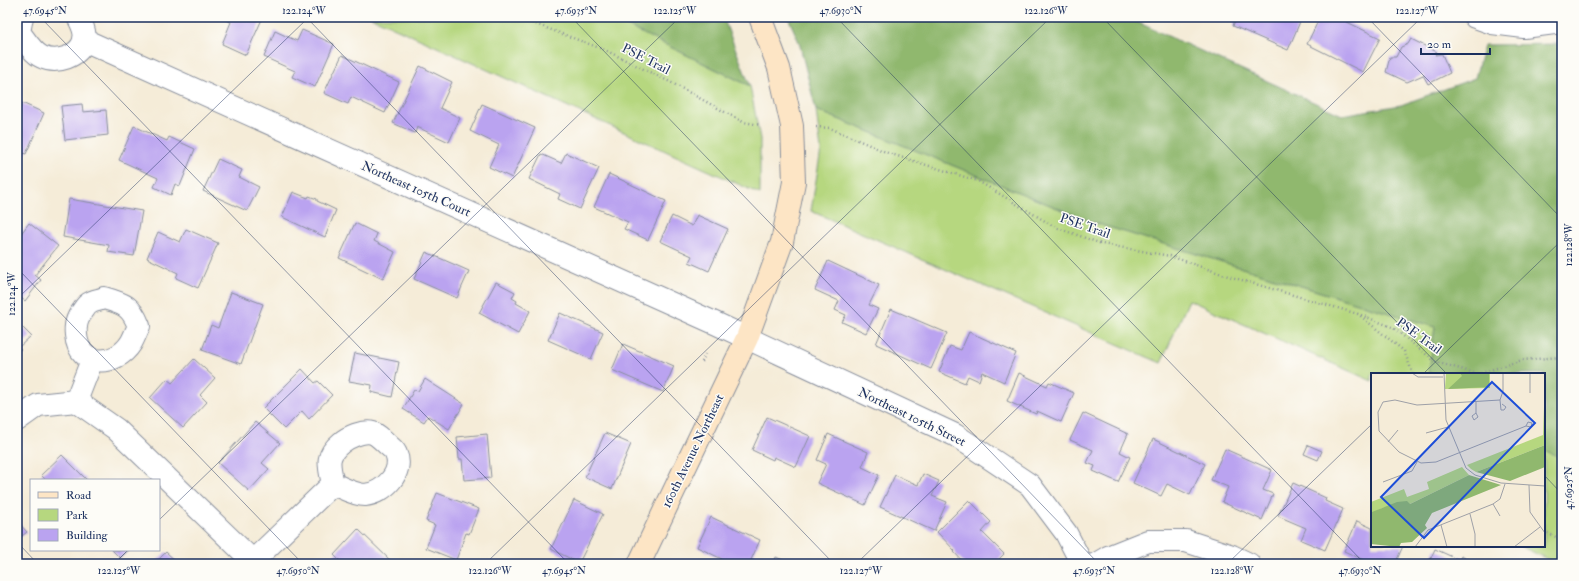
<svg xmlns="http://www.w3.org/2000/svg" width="1579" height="581" font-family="'IM FELL Double Pica',serif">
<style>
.green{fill:#b6d77f;stroke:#68836e}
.forest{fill:#90b86e;stroke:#567466}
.building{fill:#baa3f0}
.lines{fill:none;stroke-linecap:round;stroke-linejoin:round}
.street-casing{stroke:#888e9b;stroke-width:24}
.secondary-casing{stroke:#888e9b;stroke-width:24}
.path{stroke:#888e9b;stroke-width:2.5;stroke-dasharray:1 3;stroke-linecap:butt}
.street{stroke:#fff;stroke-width:22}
.secondary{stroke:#fde5c5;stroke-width:22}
.ticks{fill:none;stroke:#1b2f5e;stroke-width:1;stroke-opacity:0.45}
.labels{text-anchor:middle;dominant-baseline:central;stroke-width:3;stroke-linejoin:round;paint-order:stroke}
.street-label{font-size:13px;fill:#1b2f5e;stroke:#fdfcf7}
.inset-road{fill:none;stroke:#9ea0a7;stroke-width:1}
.view{fill:#1d4ed8;fill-opacity:0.15;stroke:#1d4ed8;stroke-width:2}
.inset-edge{fill:none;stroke:#1b2f5e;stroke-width:2}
.neatline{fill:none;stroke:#1b2f5e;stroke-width:1.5}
.ticks-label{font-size:10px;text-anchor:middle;fill:#1b2f5e}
</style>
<rect width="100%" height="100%" fill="#fdfcf7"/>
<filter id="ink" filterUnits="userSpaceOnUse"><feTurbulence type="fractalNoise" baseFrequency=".025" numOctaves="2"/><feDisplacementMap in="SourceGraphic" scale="8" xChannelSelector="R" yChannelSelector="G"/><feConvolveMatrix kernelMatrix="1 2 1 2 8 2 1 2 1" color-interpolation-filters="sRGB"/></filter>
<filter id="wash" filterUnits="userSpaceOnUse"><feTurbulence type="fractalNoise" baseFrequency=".012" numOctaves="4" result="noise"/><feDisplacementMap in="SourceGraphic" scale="16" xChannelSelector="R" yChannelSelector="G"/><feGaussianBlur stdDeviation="0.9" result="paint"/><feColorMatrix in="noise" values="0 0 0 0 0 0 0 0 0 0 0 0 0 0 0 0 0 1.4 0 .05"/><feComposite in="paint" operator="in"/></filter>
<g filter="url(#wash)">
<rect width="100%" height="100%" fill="#f5ecd8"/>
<g class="green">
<path d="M371,17H609L750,86L760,139V194Z"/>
<path d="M816,110L1092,222L1435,327L1429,372L1432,374H1372V381L1189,300L1161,363L811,211L821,150Z"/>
<path d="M1544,450L1562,458V564H1558L1520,546H1544Z"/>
</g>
<g class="forest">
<path d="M609,17H723L750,86Z"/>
<path d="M788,17H1126L1342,115L1401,105L1475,78L1484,45L1562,44V458L1544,450V374H1432L1429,372L1435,327L1092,222L816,110L799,42Z"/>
</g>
<g id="blocks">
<g class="building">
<path d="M220,17H263L246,55L222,44L231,22Z"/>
<path d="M1236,17H1302L1288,50L1233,26Z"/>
<path d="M1320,17H1349L1347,22L1380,38L1363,72L1307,44Z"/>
<path d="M302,30L334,44L315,87L292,77L295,71L264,57L275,31L297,41Z"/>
<path d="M1411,39L1437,52L1435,55L1442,54L1450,73L1428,84L1423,75L1407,82L1386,72L1390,57H1396L1401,47L1408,44Z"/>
<path d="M342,55L399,82L385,113L351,97L348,104L324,93Z"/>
<path d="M420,66L452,82L440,108L460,118L449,142L417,127L415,133L393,123Z"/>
<path d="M22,103L44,113L26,154L17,151V108L20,109Z"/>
<path d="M82,104L83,112L106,110L108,135L65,140L61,106Z"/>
<path d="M482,104L535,128L512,178L489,167L499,145L470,131Z"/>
<path d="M134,126L167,141L169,137L195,149L180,186L175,184L171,195L154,187L158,178L119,160Z"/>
<path d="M566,153L599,168L580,209L558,199L560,194L529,179L541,154L561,163Z"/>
<path d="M218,159L242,170L239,177L259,187L247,211L203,191Z"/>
<path d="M609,174L666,201L648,240L624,229L628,222L594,207Z"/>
<path d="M293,192L308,198L309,196L317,199V201L336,210L325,237L282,217Z"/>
<path d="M69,199L142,211L134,256L108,252L109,245L63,237Z"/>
<path d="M697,215L728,229L709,271L689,262L692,256L660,241L672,216L692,226Z"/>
<path d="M29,223L58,246L35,275L41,280L25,301L17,295V239Z"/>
<path d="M355,223L377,234L374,241L395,252L383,279L339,258Z"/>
<path d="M186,229L218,243L198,288L176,278L178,273L147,258L158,232L180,242Z"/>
<path d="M426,252L469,271L457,298L414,279Z"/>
<path d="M828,261L879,285L869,305L878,309L866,333L842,322L846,315L835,310L839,301L815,290Z"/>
<path d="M496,282L515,292L512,298L517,301L516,303L530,311L518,334L479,313Z"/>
<path d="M231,292L263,304L241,364L202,350L211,325L218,328Z"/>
<path d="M891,309L947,333L931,369L876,344Z"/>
<path d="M560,313L603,332L591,359L548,340Z"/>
<path d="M17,322L31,336L19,347L21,349L17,353Z"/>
<path d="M969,332L1016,353L1004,382L982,372L979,381L968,376L965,383L939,372L950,346L961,350Z"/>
<path d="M623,344L674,366L663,392L612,370Z"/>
<path d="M355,353L399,362L392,397L371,392L372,385L349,381Z"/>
<path d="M194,359L215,378L200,395L207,402L183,428L150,398L167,379L172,383Z"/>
<path d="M302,369L315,383L318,381L332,395L309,419L302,411L284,429L263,408Z"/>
<path d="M1019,373L1047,386L1049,382L1074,393L1061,422L1037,411L1036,414L1007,401Z"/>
<path d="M425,379L464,404L449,429L428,416L424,422L403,409L414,390L418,391Z"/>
<path d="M1083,413L1128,434L1120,452L1130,457L1118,482L1093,471L1095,466L1087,463L1093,450L1070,440Z"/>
<path d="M767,417L810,436L796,467L774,457L773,460L752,450Z"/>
<path d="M255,422L280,443L262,463L269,469L249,491L218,463Z"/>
<path d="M605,433L631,444L612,489L585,477Z"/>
<path d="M487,434L491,478L464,480L462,459H459L457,437Z"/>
<path d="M828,434L868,452L862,467L879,475L865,505L817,483L826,464L817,460Z"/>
<path d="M1153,439L1205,464L1190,495L1167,484L1161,496L1133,483Z"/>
<path d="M1308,445L1322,451L1318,460L1304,454Z"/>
<path d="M1225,449L1272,470L1263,490L1273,494L1262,520L1222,502L1228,487L1211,480Z"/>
<path d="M62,455L87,480H46L41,475Z"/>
<path d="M923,474L939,481L932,496L947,502L934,531L880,507L895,475L918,485Z"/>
<path d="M1293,483L1326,498L1325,501L1343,509L1325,550L1301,540L1306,528L1278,516Z"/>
<path d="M437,493L479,509L469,534L466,533L456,560L426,548L435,525L426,521Z"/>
<path d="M574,500L603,514L579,563L551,549Z"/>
<path d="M969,500L991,522L982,532L1004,554L994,564H965L954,552L955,551L937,532Z"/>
<path d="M711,517L760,540L751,560L761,564H720L722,559L697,547Z"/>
<path d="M17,521L27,532L17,540Z"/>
<path d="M1357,521L1372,528V546H1403L1395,564H1364L1366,561L1344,551Z"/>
<path d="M358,529L394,564H343L334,555Z"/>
<path d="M1435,549L1459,560L1461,556L1478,564H1428Z"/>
<path d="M112,550H129L120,558Z"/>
<path d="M166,552L179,564H154Z"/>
<path d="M776,557L792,564H773Z"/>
</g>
</g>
</g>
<g filter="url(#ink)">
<use href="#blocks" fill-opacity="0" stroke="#888e9b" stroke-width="1"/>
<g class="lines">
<g class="street-casing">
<g id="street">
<path d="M22,17L19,32C25,40 33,53 42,57C57,64 78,57 84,41C86,34 82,24 78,17"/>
<path d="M1475,17L1492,23L1524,27L1562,22"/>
<path d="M84,40L717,324L955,435L1030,485L1066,533L1082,564"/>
<path d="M104,298C125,304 131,306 139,326C136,332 134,338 131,343C116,367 79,368 76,335C75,327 77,318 82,312C84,309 87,304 90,303C94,300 100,300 104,298Z"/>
<path d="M76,401L116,429L256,564"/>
<path d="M17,420L38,405L76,401L92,360"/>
<path d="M253,561L333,484C343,488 355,495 365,495C384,493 404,472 396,454C395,450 390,447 388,445C384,441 378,435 373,433C363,430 348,437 341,443C325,456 329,465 333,484"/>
<path d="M1096,564L1108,557L1148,541H1186L1232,556L1249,564"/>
</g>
</g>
<g class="secondary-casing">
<path id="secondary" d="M639,564L747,338L782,242L794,182L792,126L779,68L760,17"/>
</g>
<g class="path">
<path d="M517,17L605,50L672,83L743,122L761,125"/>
<path d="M816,127L830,128L888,153L978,181L1055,227L1102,244L1170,256L1228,276L1358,314L1404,351L1413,374"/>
<path d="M1361,315L1392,327L1436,362L1478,374L1522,360L1562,357"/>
<path d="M702,362L705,354"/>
<path d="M1544,531L1562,540"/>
</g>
<use href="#street" class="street"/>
<use href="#secondary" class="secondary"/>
</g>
</g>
<path class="ticks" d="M40,17L569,564M306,17L834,564M571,17L1099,564M836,17L1365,564M1102,17L1447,374M1367,17L1562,219M17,268L303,564M17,299L309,17M1423,374L1562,240M1544,475L1562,494M159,520L680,17M17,542L38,564M114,564L128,550M485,564L1051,17M856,564L1422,17M1227,564L1372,424"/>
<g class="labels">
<g class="street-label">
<text transform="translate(646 59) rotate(27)">PSE Trail</text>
<text transform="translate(416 189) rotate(24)">Northeast 105th Court</text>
<text transform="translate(1085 226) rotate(19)">PSE Trail</text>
<text transform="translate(1419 336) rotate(36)">PSE Trail</text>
<text transform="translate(912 417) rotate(26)">Northeast 105th Street</text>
<text transform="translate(693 451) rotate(-64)">160th Avenue Northeast</text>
</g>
</g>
<g transform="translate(1371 373)">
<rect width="174" height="174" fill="#f5ecd8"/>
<path d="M75,0H119V15L74,16ZM174,5V72L105,99L100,96L96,92L172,62ZM91,94L98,102L39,131L11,135L0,141V129L33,116L36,124L58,116L56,109Z" fill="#b6d77f"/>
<path d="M89,0H118V14L77,16L91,3ZM174,72V94L139,108L105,99ZM98,102L130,112L61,140L54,152L56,155L41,169L30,170L28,174L0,171L1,139L26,129L36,128L39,131Z" fill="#90b86e"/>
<path class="inset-road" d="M41,0L47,4H72M73,0L75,47L95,95L104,102L130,110L174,113M159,20V0M12,29L7,39L8,58L28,79L50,90L65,89L155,53L160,54L161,50L157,49L155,53M12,29L24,27L46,32L129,27M131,31L135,34L133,37H130L129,27L132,18V0M105,40L107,44L103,47L101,43L105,40V29M55,60L77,54M17,69L27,57M12,109L41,98L46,89M158,112L159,139L174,160M122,131L129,143M99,141L104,161V174M70,152L76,174M44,174L57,157L122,131L129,126L134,111M143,174L169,154"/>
<path class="view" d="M121,9L164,50L53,165L10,124Z"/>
<rect width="174" height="174" class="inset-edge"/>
</g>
<rect width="1579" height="581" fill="none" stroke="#fdfcf7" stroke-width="44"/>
<rect x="30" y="479" width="130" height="72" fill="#fdfcf7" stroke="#a3aaba"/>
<rect x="38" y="492" width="20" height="6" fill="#fde5c5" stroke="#a3aaba"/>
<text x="66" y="499" font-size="12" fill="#1b2f5e">Road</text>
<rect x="38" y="509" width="20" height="12" fill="#b6d77f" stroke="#a3aaba"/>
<text x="66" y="519" font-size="12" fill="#1b2f5e">Park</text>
<rect x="38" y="529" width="20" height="12" fill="#baa3f0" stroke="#a3aaba"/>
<text x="66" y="539" font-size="12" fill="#1b2f5e">Building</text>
<path d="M1421 48v6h69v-6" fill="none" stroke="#1b2f5e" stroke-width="2"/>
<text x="1427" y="48" font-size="12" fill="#1b2f5e" stroke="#fdfcf7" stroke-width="3" paint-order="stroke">20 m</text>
<rect x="22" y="22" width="1535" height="537" class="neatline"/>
<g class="ticks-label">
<text x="45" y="14">47.6945°N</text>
<text x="304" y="14">122.124°W</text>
<text x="576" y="14">47.6935°N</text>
<text x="675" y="14">122.125°W</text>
<text x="841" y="14">47.6930°N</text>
<text x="1046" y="14">122.126°W</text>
<text x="1417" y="14">122.127°W</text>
<text transform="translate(1568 245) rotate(-90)" y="4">122.128°W</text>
<text transform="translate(11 294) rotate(-90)" y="4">122.124°W</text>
<text transform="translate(1568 488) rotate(-90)" y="4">47.6925°N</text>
<text x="119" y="574">122.125°W</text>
<text x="298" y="574">47.6950°N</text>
<text x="490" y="574">122.126°W</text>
<text x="564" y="574">47.6945°N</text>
<text x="861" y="574">122.127°W</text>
<text x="1094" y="574">47.6935°N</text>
<text x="1232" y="574">122.128°W</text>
<text x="1360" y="574">47.6930°N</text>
</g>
</svg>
